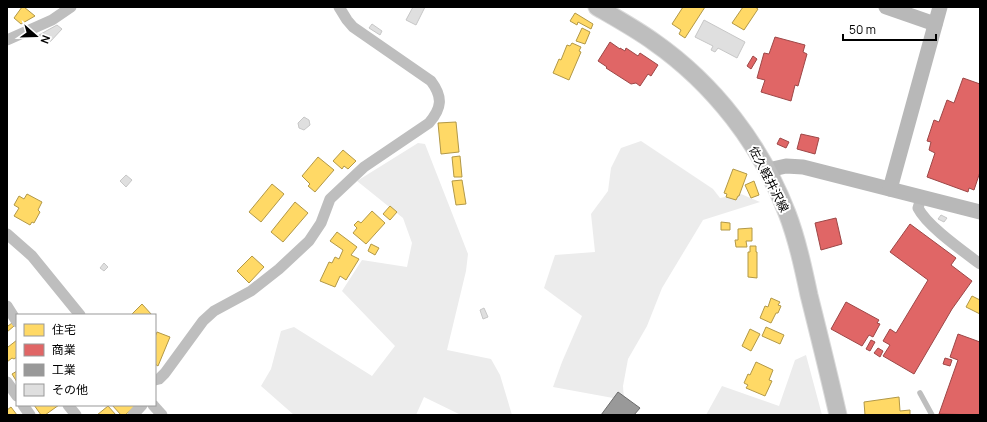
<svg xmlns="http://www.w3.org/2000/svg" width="987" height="422" font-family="Manrope,'Noto Sans JP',sans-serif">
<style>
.green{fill:#ececec}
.homes{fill:#ffd966;stroke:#b29847}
.shops{fill:#e06666;stroke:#9d4747}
.industry{fill:#999;stroke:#6b6b6b}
.building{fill:#dfdfdf;stroke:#c7c7c7}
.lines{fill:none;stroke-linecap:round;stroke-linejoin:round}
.primary-casing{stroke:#dbdbdb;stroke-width:19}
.lane{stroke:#bebebe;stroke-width:5.5}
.street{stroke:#bebebe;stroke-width:11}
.secondary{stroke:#b8b8b8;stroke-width:15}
.primary{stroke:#bebebe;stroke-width:17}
.labels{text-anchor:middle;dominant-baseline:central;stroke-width:4;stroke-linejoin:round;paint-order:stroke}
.street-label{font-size:12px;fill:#000;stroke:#fff}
</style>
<rect width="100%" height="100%" fill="#fff"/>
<g class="green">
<path d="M641,141L713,189L720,198L741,194L760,202L703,220L662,288L647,326L628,359L623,386L624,400L553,387L562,362L582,316L544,288L555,255L595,252L591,214L608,191L611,168L621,148Z"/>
<path d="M418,143L425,144L468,254L466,271L447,350L491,359L500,375L512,415H461L424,397L416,415H294L261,386L271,369L281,331L294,327L372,376L395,346L342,291L362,260L407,267L412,243L403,218L357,181Z"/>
<path d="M806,355L822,415H706L722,386L779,406L795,360Z"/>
</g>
<g class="homes">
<path d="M22,7H24L35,16L21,24L14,18Z"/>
<path d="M683,7H705L685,38L679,34L681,30L672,24Z"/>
<path d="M743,7H755L758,9L744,30L732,23Z"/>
<path d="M575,13L593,24L591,29L578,22L577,25L570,21Z"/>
<path d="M582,28L590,32L585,44L576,41Z"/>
<path d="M572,43L581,47L579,51L581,52L569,80L553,73L559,59L561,60L567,45L570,46Z"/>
<path d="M456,122L459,152L441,154L438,123Z"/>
<path d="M343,150L356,161L348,169L344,166L342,169L333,161Z"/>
<path d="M460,156L462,177H454L452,157Z"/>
<path d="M318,157L334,170L315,192L308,186L310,184L302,176Z"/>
<path d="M733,169L747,174L739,196H738L736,200L726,197L727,194L724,193Z"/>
<path d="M462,180L466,204L456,205L452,181Z"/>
<path d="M754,181L759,195L751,198L745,185Z"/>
<path d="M272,184L284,194L261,222L249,212Z"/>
<path d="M27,194L42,202L38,210L40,212L34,223L32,222L30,225L14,216L19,208L14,205L19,196L24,199Z"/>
<path d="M295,202L308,213L283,242L271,232Z"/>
<path d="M390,206L397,212L390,220L383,214Z"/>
<path d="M372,211L385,223L366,244L353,233L357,228L354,225L358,221L361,223Z"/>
<path d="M721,222L730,223V230H721Z"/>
<path d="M752,228V241H746L747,247H736L735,240H738V229Z"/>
<path d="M337,232L357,247L351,255L359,259L346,280L340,276L335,287L320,281L329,262L332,263L335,257L339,259L343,250L330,241Z"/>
<path d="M371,244L379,248L375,255L368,251Z"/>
<path d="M750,246H756V252H757V278L748,277V252H750Z"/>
<path d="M252,256L264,267L249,283L237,271Z"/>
<path d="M972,296L980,300V314L966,307Z"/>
<path d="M771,298L780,302L778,305L781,306L778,313H776L771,323L760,318L765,306L768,307Z"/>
<path d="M142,304L152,315H131Z"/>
<path d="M12,323L14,326L7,332V324L8,326Z"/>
<path d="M766,327L784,335L780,344L762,336Z"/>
<path d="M750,329L760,334L751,351L742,346Z"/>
<path d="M157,332L170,337L158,366L155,364V337Z"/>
<path d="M17,340V357L14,359L12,358L7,362V346L8,347Z"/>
<path d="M756,362L773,370L769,380L772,381L765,396L746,388L748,385L744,383L748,374L750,375Z"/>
<path d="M17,371V382L12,374Z"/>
<path d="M899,397L900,411L910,410V415H865L864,402Z"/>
<path d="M34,405H59L45,415H41Z"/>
<path d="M112,405H137L125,415H121Z"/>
<path d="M108,406L116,415H97Z"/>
<path d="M11,407L17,415H7V410Z"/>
</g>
<g class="shops">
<path d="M775,37L805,45L803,52L807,54L798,86L795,85L791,101L761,92L765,80L757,78L764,53L769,54Z"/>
<path d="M610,42L620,49V48L625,51L626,48L638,56L640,53L658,65L651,76L648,74L640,86L636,83L631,84L606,68L607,67L598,61Z"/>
<path d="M753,56L757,59L751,69L747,66Z"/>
<path d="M963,78L980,84V172L974,190L969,188L968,192L927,177L935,153L929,150L931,142L927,141L934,120L939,122L947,100L954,103Z"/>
<path d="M801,134L819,138L815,154L797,149Z"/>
<path d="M780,138L789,142L786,148L777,144Z"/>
<path d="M836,218L842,244L821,250L815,223Z"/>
<path d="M910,224L956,258L951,265L972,281L952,309L914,374L883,356L890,345L883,341L890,329L896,333L928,280L890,252Z"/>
<path d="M846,302L879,320L877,323L880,324L873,337L869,335L862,346L831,329Z"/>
<path d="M958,334L980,342V415L939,414L958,360L950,357Z"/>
<path d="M871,340L875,342L870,351L866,349Z"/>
<path d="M878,348L883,351L880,357L874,353Z"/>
<path d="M945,358L952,360L950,366L943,364Z"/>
</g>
<path class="industry" d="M618,392L640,408L634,415H601Z"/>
<g class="building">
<path d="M413,7H425L416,25L406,20Z"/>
<path d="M704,20L745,42L737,58L718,48L715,52L711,50L713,46L695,37Z"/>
<path d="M372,24L382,31L380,35L369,28Z"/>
<path d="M57,25L62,29L49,43L39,35Z"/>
<path d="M304,117L309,120L310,125L304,130L299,128L298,123Z"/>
<path d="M126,175L132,180L126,187L120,181Z"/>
<path d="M941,215L947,218L944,222L938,219Z"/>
<path d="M104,263L108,267L104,271L100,268Z"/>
<path d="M484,308L488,317L483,319L480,310Z"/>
</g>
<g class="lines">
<g class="primary-casing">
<path id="primary" d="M597,7C616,18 636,29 654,42C714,84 761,145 787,213C797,239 803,267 809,295C819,335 829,375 838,415"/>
</g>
<path class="lane" d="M920,393L932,415"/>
<g class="street">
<path d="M7,40L52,20L71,7"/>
<path d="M921,198L918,208C927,226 963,251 980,264"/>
<path d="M7,234L32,256L80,315"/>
<path d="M7,306L17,322"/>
<path d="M155,380L159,379L165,373L203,321L214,311L251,291L279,269L309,241L321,223L330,199L364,167L429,123C442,108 443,97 431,81L353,27L347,20L339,7"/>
<path d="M7,382L17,396"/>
<path d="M23,405L30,415"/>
<path d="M68,405L76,415"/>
<path d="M153,405L162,415"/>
<path d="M133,415L142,405"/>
</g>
<g class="secondary">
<path d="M886,7L935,24"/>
<path d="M768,170L786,166L803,167L980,212"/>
<path d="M890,189L940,7"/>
</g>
<use href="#primary" class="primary"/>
</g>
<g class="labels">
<g class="street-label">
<text transform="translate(769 179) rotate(63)">佐久軽井沢線</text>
</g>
</g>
<rect width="987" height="422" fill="none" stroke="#000000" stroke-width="16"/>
<rect x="16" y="314" width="140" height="92" fill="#ffffff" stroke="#999999"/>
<rect x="24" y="324" width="20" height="12" fill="#ffd966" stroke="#999999"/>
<text x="52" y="334" font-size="12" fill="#000000">住宅</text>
<rect x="24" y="344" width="20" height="12" fill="#e06666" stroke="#999999"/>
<text x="52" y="354" font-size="12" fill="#000000">商業</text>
<rect x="24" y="364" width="20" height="12" fill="#999999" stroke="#999999"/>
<text x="52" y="374" font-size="12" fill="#000000">工業</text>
<rect x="24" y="384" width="20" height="12" fill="#dfdfdf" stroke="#999999"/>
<text x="52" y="394" font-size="12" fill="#000000">その他</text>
<g transform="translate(36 36) rotate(110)" stroke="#ffffff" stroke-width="3" paint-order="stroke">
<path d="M0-3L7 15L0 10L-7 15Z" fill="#000000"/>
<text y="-6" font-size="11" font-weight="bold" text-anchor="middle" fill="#000000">N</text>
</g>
<path d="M843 34v6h93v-6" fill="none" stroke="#000000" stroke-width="2"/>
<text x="849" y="34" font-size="12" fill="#000000" stroke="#ffffff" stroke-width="3" paint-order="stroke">50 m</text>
</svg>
